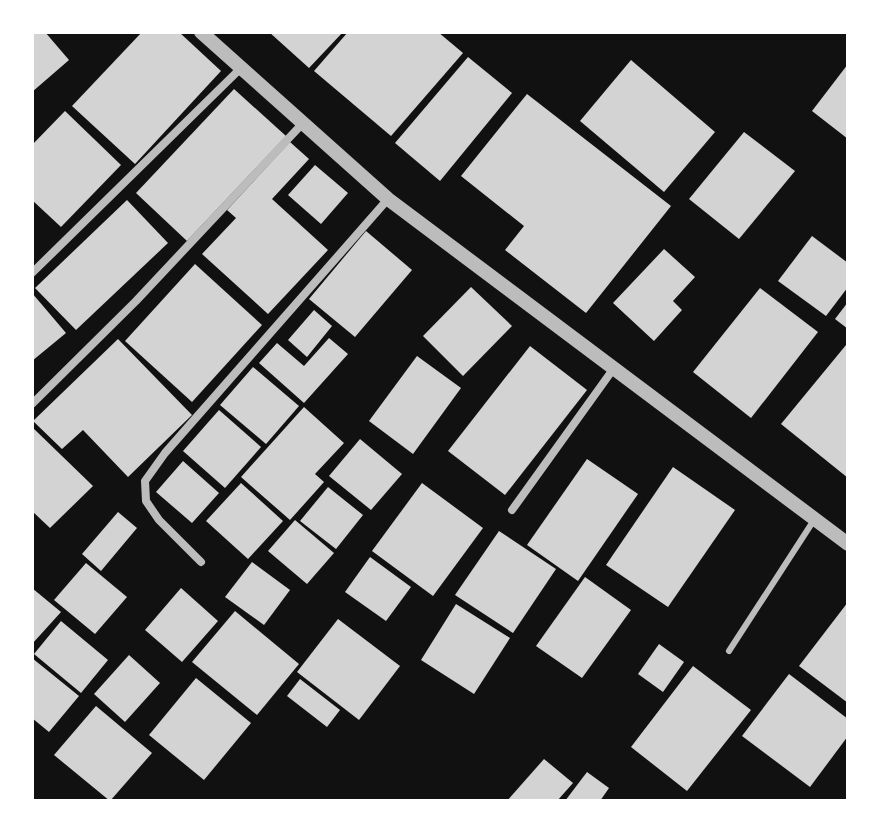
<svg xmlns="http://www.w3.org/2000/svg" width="880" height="833" font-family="Quicksand,sans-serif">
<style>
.building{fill:#d3d3d3}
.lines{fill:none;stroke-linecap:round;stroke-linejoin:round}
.service{stroke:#bcbcbc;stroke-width:6}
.minor{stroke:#bcbcbc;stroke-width:8}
.tertiary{stroke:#bcbcbc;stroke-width:14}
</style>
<rect width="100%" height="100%" fill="#111"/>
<g class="building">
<path d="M32,32H45L69,60L32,92Z"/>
<path d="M142,32H179L221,71L135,164L72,106Z"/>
<path d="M269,32H343L309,68Z"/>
<path d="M348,32H438L463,53L391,136L314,71Z"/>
<path d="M468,57L512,93L440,181L395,143Z"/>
<path d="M631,60L715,132L664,192L580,121Z"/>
<path d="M848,64V139L812,111Z"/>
<path d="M234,89L286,136L187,241L136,193Z"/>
<path d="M527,94L671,206L586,313L505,250L524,226L461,176Z"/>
<path d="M65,111L121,165L61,227L32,200V145Z"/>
<path d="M744,132L795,171L739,239L689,199Z"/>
<path d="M290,142L309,159L272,199L328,250L268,314L202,254L236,218L227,210Z"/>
<path d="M315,165L348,193L321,224L288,195Z"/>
<path d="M127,200L168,243L76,330L35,288Z"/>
<path d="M366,231L412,270L355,337L309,299Z"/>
<path d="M812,236L848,263V287L826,316L778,281Z"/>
<path d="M664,249L695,277L673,301L682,310L654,341L613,303Z"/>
<path d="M195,264L262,325L192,402L125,341Z"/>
<path d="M471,287L512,326L463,376L423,336Z"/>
<path d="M760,288L818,332L751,418L693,372Z"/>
<path d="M32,293L66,333L32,361Z"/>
<path d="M848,302V329L835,319Z"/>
<path d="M314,310L332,326L307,357L288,340Z"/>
<path d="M329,338L348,354L304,403L259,363L277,343L304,366Z"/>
<path d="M118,339L192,415L128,477L83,430L62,449L33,421Z"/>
<path d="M846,345L848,347V478L781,424Z"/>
<path d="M530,346L587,390L505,495L448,451Z"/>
<path d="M417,356L461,388L413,454L369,421Z"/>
<path d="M253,367L299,406L266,444L220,405Z"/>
<path d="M304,407L344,443L315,474L324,482L290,520L241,477Z"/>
<path d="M219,410L261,447L225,488L183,451Z"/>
<path d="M32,427L93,486L50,528L32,511Z"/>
<path d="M360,439L402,474L371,510L329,476Z"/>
<path d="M587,459L638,494L578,581L527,545Z"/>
<path d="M183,461L219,493L192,523L156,492Z"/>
<path d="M673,467L735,510L668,607L606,565Z"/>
<path d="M241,483L283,521L248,559L206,521Z"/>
<path d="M422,483L483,528L433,596L372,551Z"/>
<path d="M328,487L363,515L336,549L300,521Z"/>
<path d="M118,512L137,528L101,571L82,554Z"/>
<path d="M295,520L334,553L307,584L268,551Z"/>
<path d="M499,531L556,569L513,633L455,595Z"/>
<path d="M370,557L411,587L386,621L345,592Z"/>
<path d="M252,562L290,590L264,625L225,597Z"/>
<path d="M86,563L127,597L95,634L54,600Z"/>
<path d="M585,577L631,610L582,678L536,646Z"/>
<path d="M32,588L61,612L32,644Z"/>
<path d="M181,588L218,621L182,662L145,630Z"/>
<path d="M848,602V703L799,666Z"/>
<path d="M456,604L510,638L474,694L421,660Z"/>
<path d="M235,611L299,664L257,715L192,662Z"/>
<path d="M338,619L400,666L359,720L297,672Z"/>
<path d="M61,621L108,660L81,693L34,654Z"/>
<path d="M659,644L684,662L663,692L638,674Z"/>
<path d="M129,655L160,683L125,722L94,694Z"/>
<path d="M32,658L79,696L49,732L32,718Z"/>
<path d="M693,666L751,710L687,791L631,747Z"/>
<path d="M789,674L848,719V736L810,787L742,736Z"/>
<path d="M196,678L251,723L204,780L149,735Z"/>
<path d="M300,679L340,710L327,727L287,696Z"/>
<path d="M96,706L152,753L110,801L54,755Z"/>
<path d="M544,759L573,783L557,801H507Z"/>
<path d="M587,772L609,788L600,801H565Z"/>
</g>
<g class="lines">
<path class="service" d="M729,651L814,520"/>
<g class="minor">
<path d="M32,273L241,68"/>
<path d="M32,404L136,301L303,123"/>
<path d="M512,510L614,368"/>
<path d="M201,562L159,520L146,501L145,481L165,453L388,199"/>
</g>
<path class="tertiary" d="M201,32L388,199L848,544"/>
</g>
<rect width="880" height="833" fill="none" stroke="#ffffff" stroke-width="68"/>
</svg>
